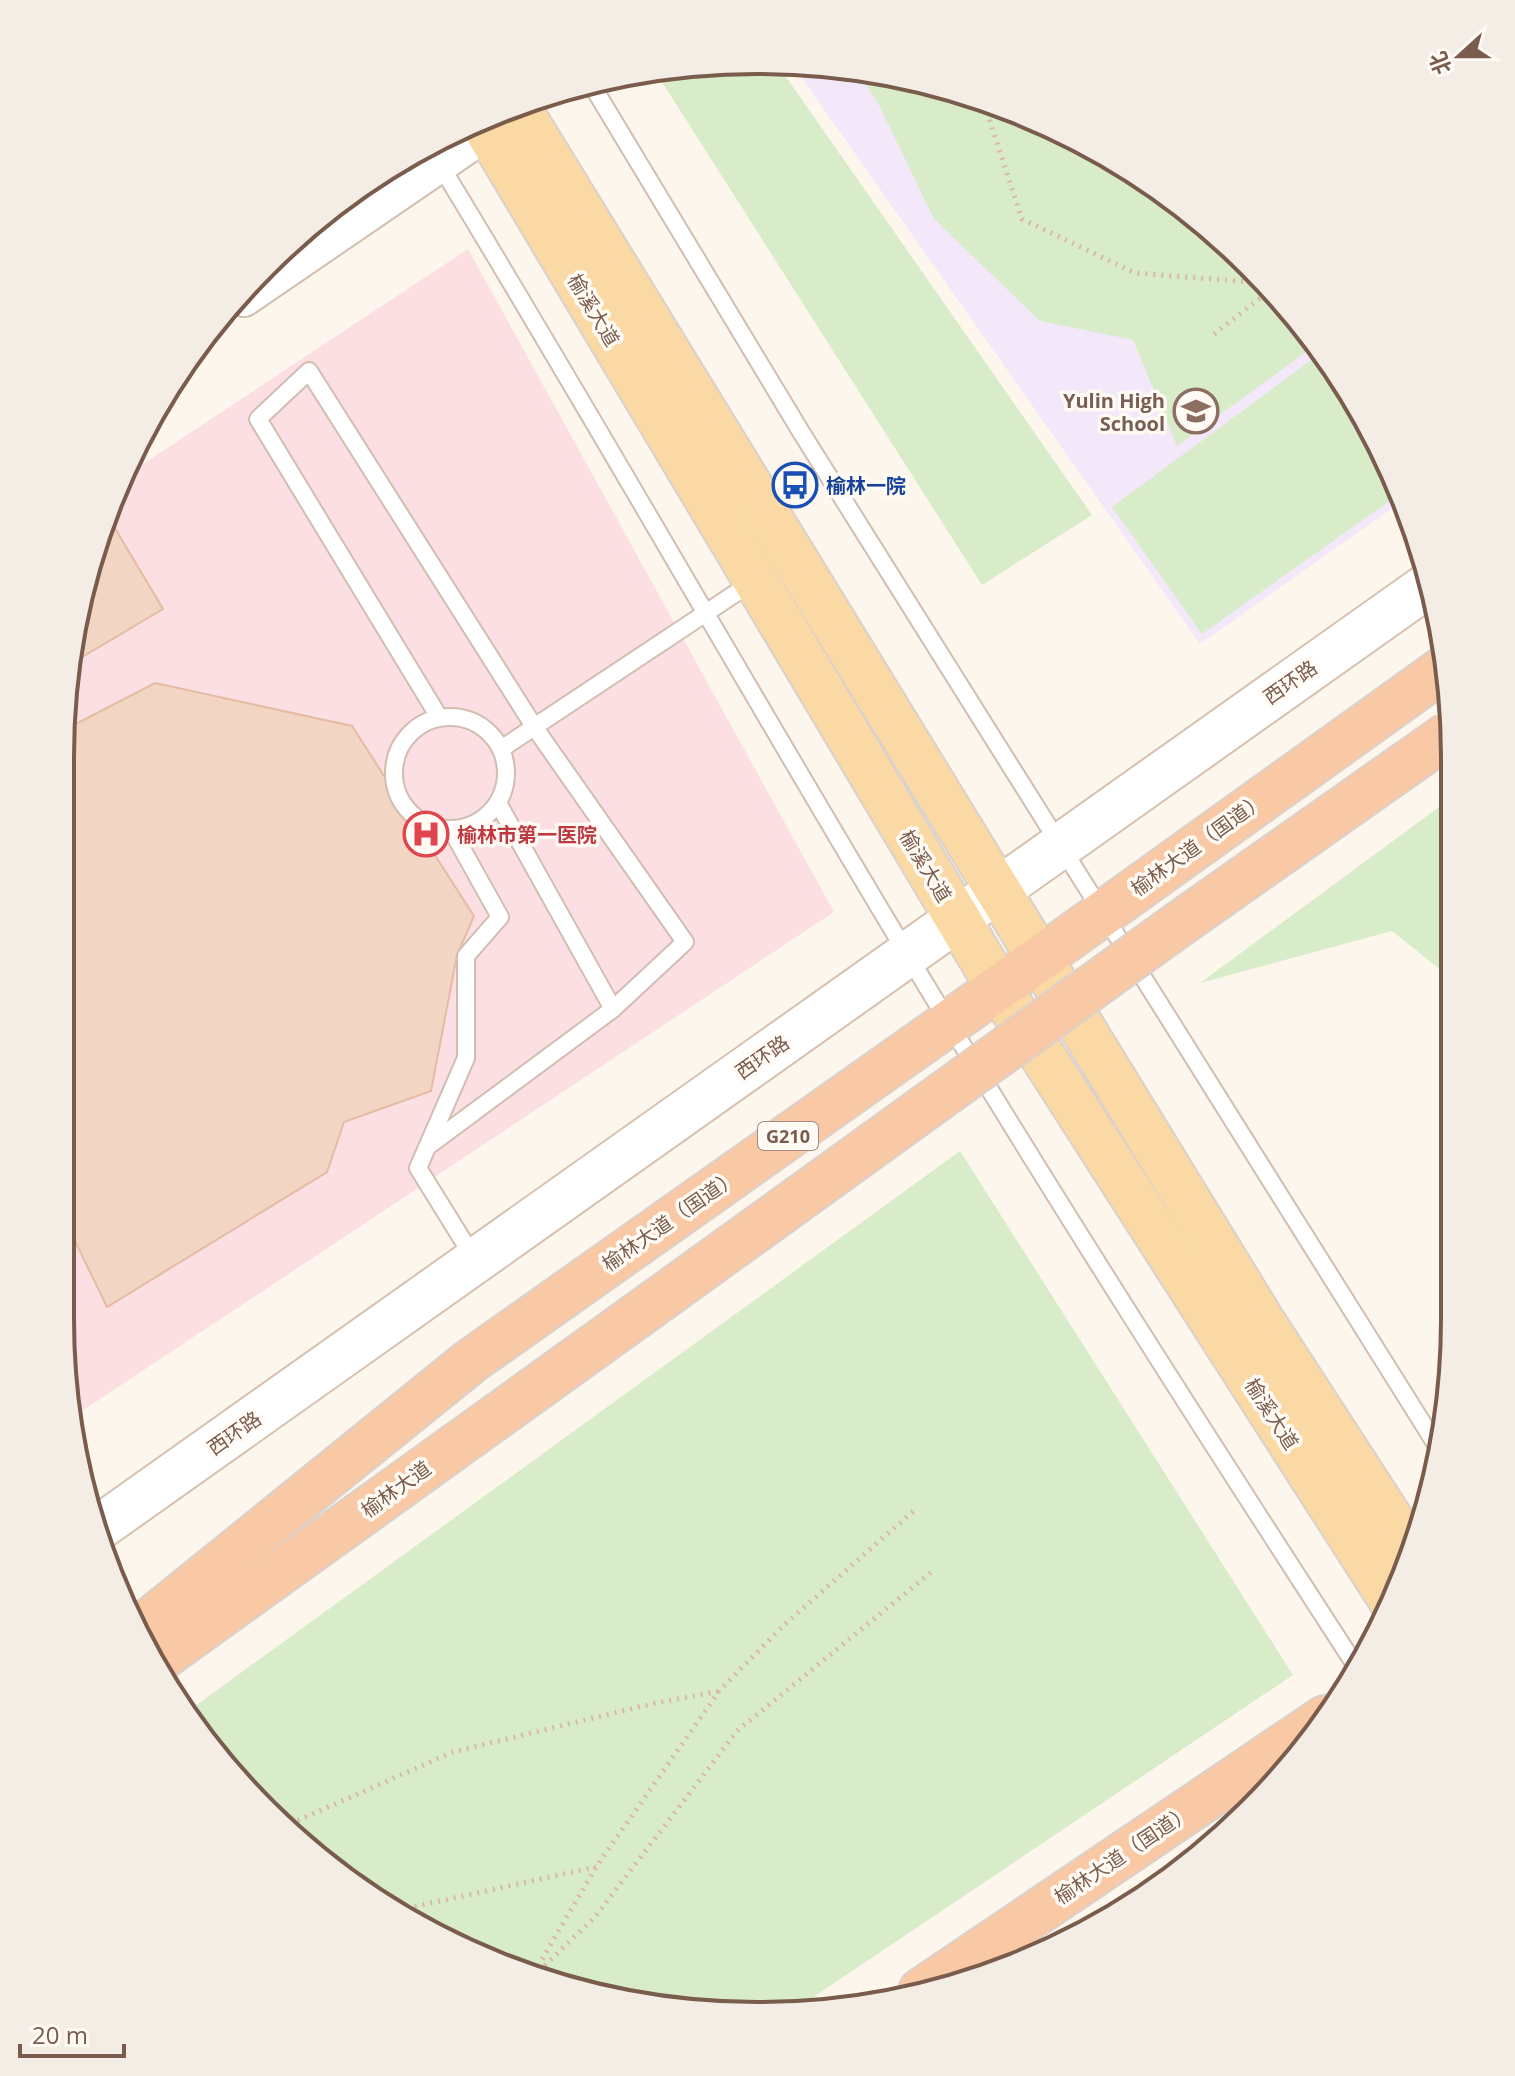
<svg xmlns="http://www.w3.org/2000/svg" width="1515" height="2076" font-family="'Open Sans','Noto Sans SC',sans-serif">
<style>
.education{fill:#f3e8fa}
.medical{fill:#fbdfe3}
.green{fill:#d8ecc9}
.building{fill:#f3d5c3;stroke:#e6bba3;stroke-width:2}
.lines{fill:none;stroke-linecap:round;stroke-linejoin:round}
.service-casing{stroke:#d1beb0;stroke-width:20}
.minor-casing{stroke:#d1beb0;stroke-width:38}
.secondary-casing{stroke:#d6c0b0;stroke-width:48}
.primary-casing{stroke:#dad1cd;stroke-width:48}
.trunk-casing{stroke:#dad1cd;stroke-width:48}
.path{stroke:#d9b8a5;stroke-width:5;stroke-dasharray:2 6;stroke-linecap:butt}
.service{stroke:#fff;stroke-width:16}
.minor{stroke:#fff;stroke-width:34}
.secondary{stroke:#fff;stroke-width:44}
.primary{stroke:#fbd9a5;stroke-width:44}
.trunk{stroke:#f9c8a4;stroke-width:44}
.trunk-bridge-casing{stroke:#dad1cd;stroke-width:48;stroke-linecap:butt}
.trunk-bridge{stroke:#f9c8a4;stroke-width:44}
.labels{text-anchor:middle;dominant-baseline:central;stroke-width:7;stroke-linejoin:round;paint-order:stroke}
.shield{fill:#fffaf3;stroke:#a28b7f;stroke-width:2}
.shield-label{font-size:18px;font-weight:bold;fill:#7a5c4d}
.street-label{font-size:20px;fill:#7a5c4d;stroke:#fffaf3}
.education-label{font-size:20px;font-weight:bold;fill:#785e54;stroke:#fffaf3;text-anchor:end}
.transit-label{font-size:20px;font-weight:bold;fill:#164399;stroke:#fffaf3;text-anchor:start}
.health-label{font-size:20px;font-weight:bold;fill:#be3a42;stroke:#fffaf3;text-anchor:start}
.rim{fill:none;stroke:#7a5c4d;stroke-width:4}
</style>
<rect width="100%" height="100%" fill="#fdf6ec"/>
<path class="education" d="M792,64L848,66L981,97L1106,153L1217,233L1311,333L1402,490L1404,500L1200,644Z"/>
<path class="medical" d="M468,249L834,912L73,1417L60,1318V757L84,577L131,472Z"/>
<g class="green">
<path d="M711,62L777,64L1092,515L982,585L655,71Z"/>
<path d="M853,67L981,97L1106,153L1217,233L1311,333L1317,344L1177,446L1133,340L1040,321L934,219L877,101Z"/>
<path d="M1322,352L1402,492L1202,634L1112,507Z"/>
<path d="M1450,799L1451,978L1392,931L1200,983Z"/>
<path d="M960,1151L1293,1675L797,2008L622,2003L449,1944L298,1843L184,1714Z"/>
</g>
<g class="building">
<path d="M110,520L163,609L72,663L84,577Z"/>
<path d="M155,683L352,726L474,916L457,955L431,1091L344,1122L327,1172L107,1307L60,1210V757L64,730Z"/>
<path d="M60,1210L73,1236L60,1243Z"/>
</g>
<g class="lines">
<g class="service-casing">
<g id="service">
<path d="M590,82L801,432L1437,1446"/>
<path d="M428,145C592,413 746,687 909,957C1054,1198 1206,1435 1359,1671"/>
<path d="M439,717L258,419L309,371L535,728L685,942L613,1009L498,803"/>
<circle cx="450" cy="773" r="56"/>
<path d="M501,749L754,581"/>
<path d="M451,829L500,917L466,956V1058L418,1168L475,1260"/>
<path d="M431,1144L613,1009"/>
</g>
</g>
<g class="minor-casing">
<path id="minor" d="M244,299L488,132"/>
</g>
<g class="secondary-casing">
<path id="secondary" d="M97,1529L1427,586"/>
</g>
<g class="primary-casing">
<g id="primary">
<path d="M517,106L1262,1321L1413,1554"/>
<path d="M481,120L999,988L1392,1601"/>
</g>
</g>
<g class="trunk-casing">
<g id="trunk">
<path d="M142,1627L471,1361L1038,960L1449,665"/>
<path d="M157,1661L635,1317"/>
<path d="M921,1991L1325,1718"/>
</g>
</g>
<g class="path">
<path d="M982,97L1022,219L1135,273L1264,283"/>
<path d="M1214,334L1271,290"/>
<path d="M283,1827L453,1752L651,1704L720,1691"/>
<path d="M399,1910L596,1867"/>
<path d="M539,1971L595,1917L737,1731L935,1569"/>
<path d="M534,1973L596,1867L720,1690L784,1625L917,1508"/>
</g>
<use href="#service" class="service"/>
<use href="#minor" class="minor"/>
<use href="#secondary" class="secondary"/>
<use href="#primary" class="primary"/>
<use href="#trunk" class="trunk"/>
<g class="trunk-bridge-casing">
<path id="trunk-bridge" d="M635,1317L1175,927L1449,734"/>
</g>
<use href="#trunk-bridge" class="trunk-bridge"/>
</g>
<defs>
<g id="school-ring" transform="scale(2.3)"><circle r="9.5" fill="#fffaf3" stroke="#8d6e63" stroke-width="1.5"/><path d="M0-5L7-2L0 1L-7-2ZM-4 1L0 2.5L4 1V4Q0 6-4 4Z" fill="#8d6e63"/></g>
<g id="bus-ring" transform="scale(2.3)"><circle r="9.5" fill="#fffaf3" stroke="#1a4fb4" stroke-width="1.5"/><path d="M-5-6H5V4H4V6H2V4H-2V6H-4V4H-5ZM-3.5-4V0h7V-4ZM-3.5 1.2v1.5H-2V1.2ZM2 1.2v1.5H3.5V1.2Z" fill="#1a4fb4"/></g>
<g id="hospital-ring" transform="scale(2.3)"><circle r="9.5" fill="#fffaf3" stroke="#e0444e" stroke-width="1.5"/><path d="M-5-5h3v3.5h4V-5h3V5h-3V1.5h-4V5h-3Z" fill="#e0444e"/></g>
</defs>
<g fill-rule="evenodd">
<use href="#school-ring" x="1196" y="411"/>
<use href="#bus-ring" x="795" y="485"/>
<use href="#hospital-ring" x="426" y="834"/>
</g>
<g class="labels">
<rect class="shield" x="758" y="1122" width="60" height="28" rx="6"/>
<g class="shield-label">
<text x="788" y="1136">G210</text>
</g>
<g class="street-label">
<text transform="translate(594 310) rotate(59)">榆溪大道</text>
<text transform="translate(1290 682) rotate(-35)">西环路</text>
<text transform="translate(1198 844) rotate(-36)">榆林大道（国道）</text>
<text transform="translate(926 866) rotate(59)">榆溪大道</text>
<text transform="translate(762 1057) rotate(-35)">西环路</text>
<text transform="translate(670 1220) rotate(-35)">榆林大道（国道）</text>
<text transform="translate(1272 1414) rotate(57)">榆溪大道</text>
<text transform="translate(234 1433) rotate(-35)">西环路</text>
<text transform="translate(396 1489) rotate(-36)">榆林大道</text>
<text transform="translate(1123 1854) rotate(-34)">榆林大道（国道）</text>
</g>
<g class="education-label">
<text x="1165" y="400">Yulin High<tspan x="1165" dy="23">School</tspan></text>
</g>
<g class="transit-label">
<text x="826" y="485">榆林一院</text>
</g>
<g class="health-label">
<text x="457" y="834">榆林市第一医院</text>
</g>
</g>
<path d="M0 0H1515V2076H0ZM757 74H758A683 683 0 0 1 1441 757V1319A683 683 0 0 1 758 2002H757A683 683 0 0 1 74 1319V757A683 683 0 0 1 757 74Z" fill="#f4ede6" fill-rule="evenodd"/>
<path class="rim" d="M757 74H758A683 683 0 0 1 1441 757V1319A683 683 0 0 1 758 2002H757A683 683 0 0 1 74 1319V757A683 683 0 0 1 757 74Z"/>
<g transform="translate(1459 56) rotate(249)" stroke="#fffaf3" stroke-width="6" paint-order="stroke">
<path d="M0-6L14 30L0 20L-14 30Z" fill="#7a5c4d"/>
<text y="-12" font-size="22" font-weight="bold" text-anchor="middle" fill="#7a5c4d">北</text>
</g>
<path d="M20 2044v12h104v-12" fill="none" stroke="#7a5c4d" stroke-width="4"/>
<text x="32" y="2044" font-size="24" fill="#7a5c4d" stroke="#fffaf3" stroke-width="6" paint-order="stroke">20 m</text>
</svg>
